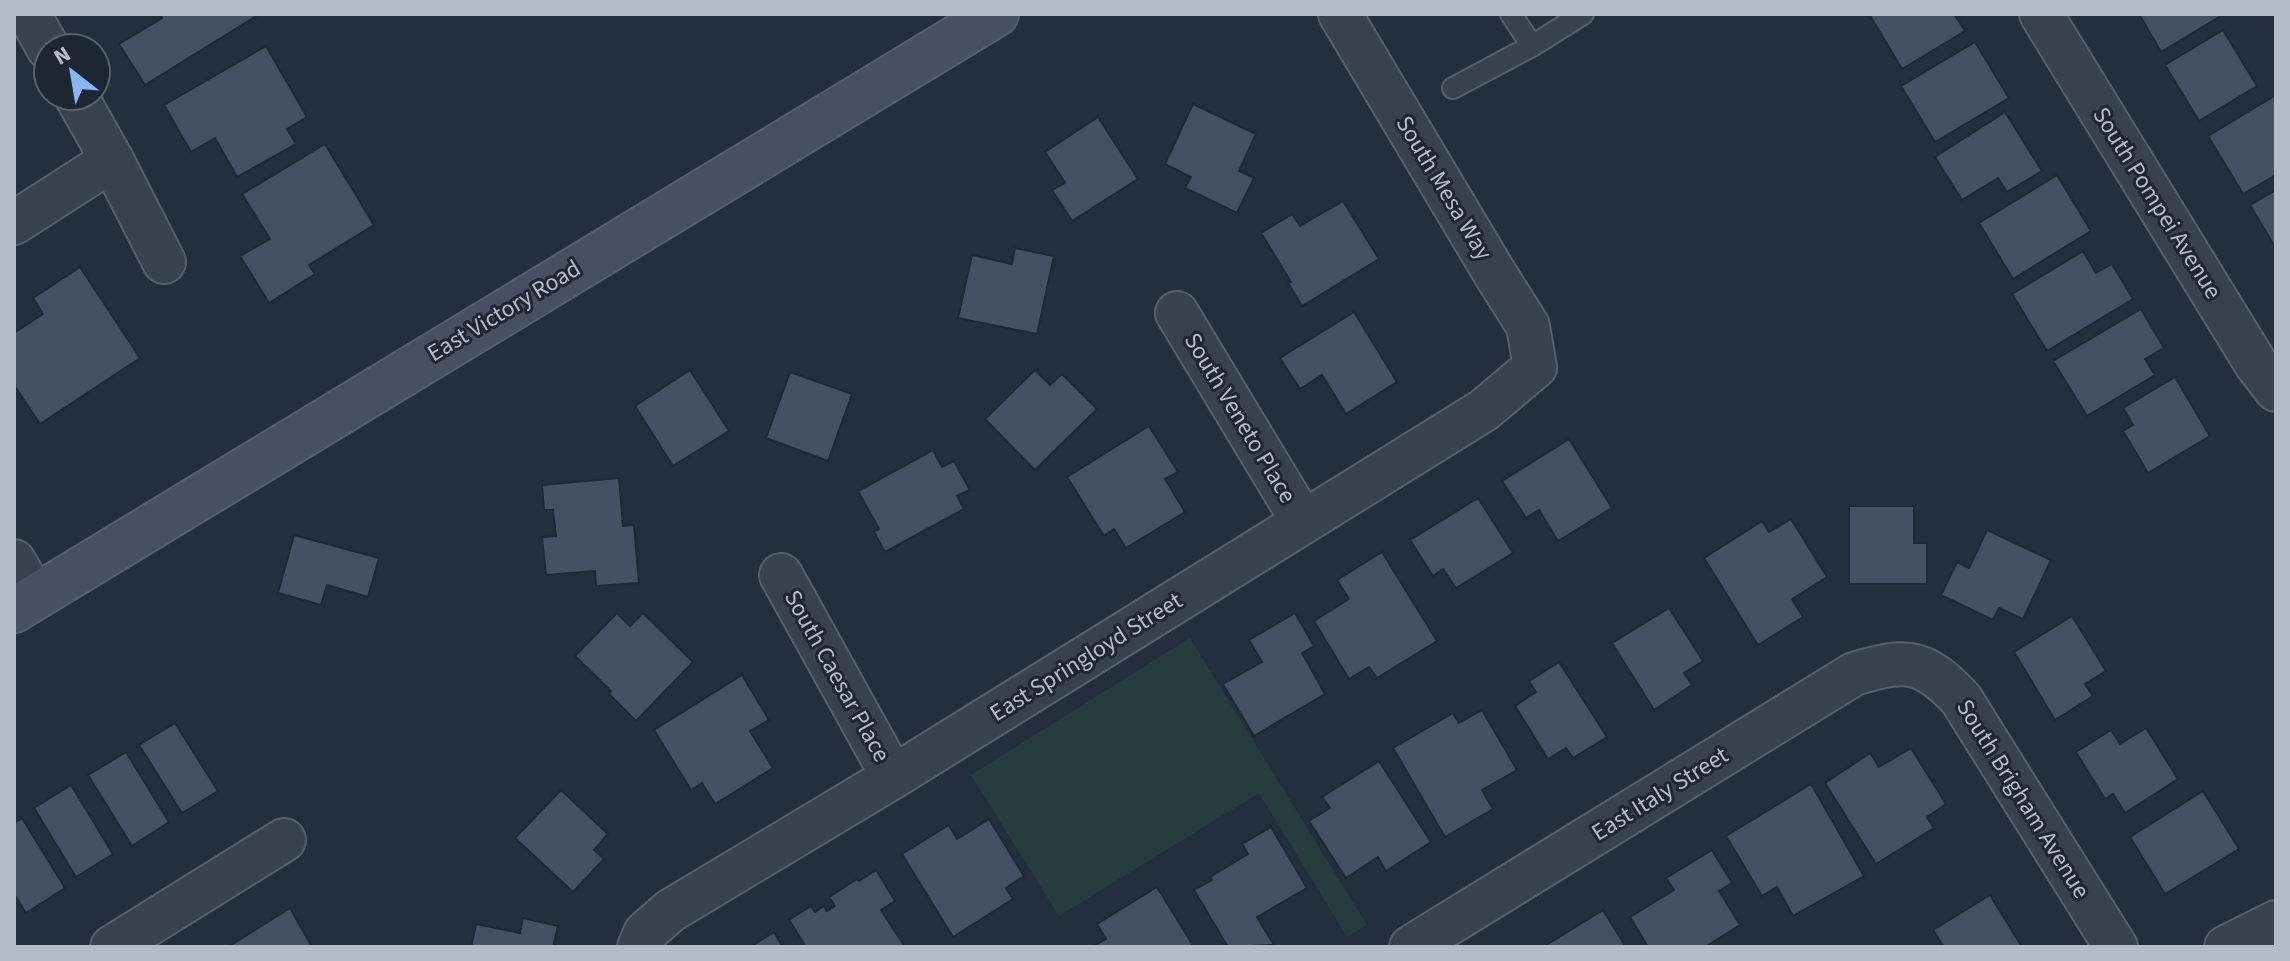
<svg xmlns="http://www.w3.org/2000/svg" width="2290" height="961" font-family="'Source Sans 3',sans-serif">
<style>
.green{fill:#263c3f}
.building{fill:#455162;stroke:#1f2835;stroke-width:2}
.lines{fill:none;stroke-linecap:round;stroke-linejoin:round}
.service-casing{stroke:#565f6c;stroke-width:24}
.minor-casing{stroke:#565f6c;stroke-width:46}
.secondary-casing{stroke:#565f6c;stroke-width:48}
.service{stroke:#38414e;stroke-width:20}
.minor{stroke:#38414e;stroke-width:42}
.secondary{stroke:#465061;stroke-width:44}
.labels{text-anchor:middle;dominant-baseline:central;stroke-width:6;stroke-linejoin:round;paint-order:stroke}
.street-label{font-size:24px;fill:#b4bcc9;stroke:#1d2633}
</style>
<rect width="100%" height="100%" fill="#242f3e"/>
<path class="green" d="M1190,638L1367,925L1347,937L1259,793L1059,916L971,775Z"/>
<g class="building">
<path d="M160,14H257L258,15L145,85L119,44L162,18Z"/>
<path d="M1869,14H1954L1965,31L1902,69Z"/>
<path d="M2139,14H2224L2161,52Z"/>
<path d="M2223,30L2257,86L2199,121L2165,65Z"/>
<path d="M1975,42L2009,98L1935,142L1901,86Z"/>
<path d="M266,46L307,117L287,129L296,144L237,177L215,138L191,152L164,105Z"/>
<path d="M2276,95V175L2243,194L2208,136Z"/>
<path d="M1193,104L1256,134L1239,171L1254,178L1237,213L1185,188L1191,177L1165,164Z"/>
<path d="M2005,112L2042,171L2007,192L1998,178L1962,200L1935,157Z"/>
<path d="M1098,117L1138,179L1072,221L1052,190L1065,183L1045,152Z"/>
<path d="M325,144L374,225L309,265L315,274L269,303L240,256L270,239L242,194Z"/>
<path d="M2057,175L2091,231L2013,279L1979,223Z"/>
<path d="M2276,190V249L2250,205Z"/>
<path d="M1343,201L1379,259L1302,306L1288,283L1291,282L1261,233L1292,214L1300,226Z"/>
<path d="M1015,248L1054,256L1037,334L958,318L972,255L1012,264Z"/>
<path d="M2083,251L2096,273L2112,264L2133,299L2047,351L2012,294Z"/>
<path d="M80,267L140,358L40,424L14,385V333L43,314L33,298Z"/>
<path d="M2141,309L2164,348L2145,359L2155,375L2087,416L2053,361Z"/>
<path d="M1354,312L1397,382L1346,414L1322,375L1300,389L1280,358Z"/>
<path d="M690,370L729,431L673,466L635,406Z"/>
<path d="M1035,370L1050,385L1062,374L1097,409L1035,470L985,419Z"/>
<path d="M790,372L852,394L828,461L766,438Z"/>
<path d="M2175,377L2210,436L2148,473L2123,431L2133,425L2123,408Z"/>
<path d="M1149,426L1178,472L1165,479L1185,512L1126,548L1114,529L1104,536L1067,477Z"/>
<path d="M1569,439L1612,508L1558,541L1539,510L1526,518L1502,481Z"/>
<path d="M933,450L942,467L954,461L970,490L957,496L964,509L885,552L874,532L879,529L858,491Z"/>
<path d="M619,478L623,526L634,525L639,583L596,586L595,571L546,575L542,537L556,536L553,510H544L542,485Z"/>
<path d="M1478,498L1513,553L1456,588L1443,569L1433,576L1410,540Z"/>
<path d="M1849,506H1914V543H1927V584H1849Z"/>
<path d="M1791,519L1827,577L1792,599L1803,617L1758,645L1704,558L1762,521L1769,532Z"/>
<path d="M1987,530L2051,560L2023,619L1999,608L1993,620L1941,595L1957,562L1969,568Z"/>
<path d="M294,535L379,558L368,597L327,585L321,605L278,593Z"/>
<path d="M1382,552L1437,641L1377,678L1369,667L1349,679L1314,621L1349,599L1337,580Z"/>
<path d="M1669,608L1703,661L1684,673L1692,685L1654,710L1612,643Z"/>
<path d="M617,613L630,626L643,613L693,662L636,721L609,694L611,691L575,656Z"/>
<path d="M1295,613L1314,646L1302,653L1325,694L1254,736L1223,684L1262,662L1249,640Z"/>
<path d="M2072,616L2106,671L2085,684L2093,696L2055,720L2014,652Z"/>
<path d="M1559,662L1607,737L1573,758L1566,748L1548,759L1515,706L1536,692L1529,681Z"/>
<path d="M742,675L769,720L750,731L773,768L715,804L702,783L691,790L654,730Z"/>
<path d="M1482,710L1517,770L1482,790L1493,809L1445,837L1393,748L1453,713L1459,723Z"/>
<path d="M175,723L218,791L182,813L139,745Z"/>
<path d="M2146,728L2178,779L2125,813L2113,794L2105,799L2076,752L2111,730L2120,744Z"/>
<path d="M1911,748L1946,804L1927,817L1934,828L1876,864L1825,783L1870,753L1879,767Z"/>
<path d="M126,752L169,822L132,846L88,775Z"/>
<path d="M1379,761L1431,842L1386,871L1378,857L1346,878L1309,821L1330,808L1322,797Z"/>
<path d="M1811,784L1864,876L1793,916L1777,887L1762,896L1726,836Z"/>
<path d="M71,785L113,854L76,877L34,808Z"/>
<path d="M561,790L608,834L594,850L604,859L573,892L515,838Z"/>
<path d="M2203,791L2239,849L2165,894L2130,837Z"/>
<path d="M22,818L65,888L26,913L14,894V823Z"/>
<path d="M989,819L1024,876L1006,888L1013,899L953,937L902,854L949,825L957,839Z"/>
<path d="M1271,827L1307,888L1257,917L1274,945L1228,947L1194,890L1212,880L1210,877L1248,854L1242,844Z"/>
<path d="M1712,850L1732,883L1719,891L1740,925L1705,947H1648L1630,917L1674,890L1666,878Z"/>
<path d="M876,870L895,901L881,910L905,947H806L789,920L811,906L815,912L824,906L827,911L835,906L829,897L857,879L859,881Z"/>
<path d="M1157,887L1194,947H1092L1106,939L1097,924Z"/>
<path d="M1990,895L2022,947H1944L1933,930Z"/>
<path d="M290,908L312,947H228Z"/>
<path d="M1603,910L1626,947H1543Z"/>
<path d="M523,918L558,926L553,947H471L476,924L520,933Z"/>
<path d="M774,932L783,947H750Z"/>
</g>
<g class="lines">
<g class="service-casing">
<g id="service">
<path d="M1511,14L1532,46"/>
<path d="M1453,88L1532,46L1583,14"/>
</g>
</g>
<g class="minor-casing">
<g id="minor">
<path d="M29,14L48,48"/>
<path d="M2041,14L2256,364L2276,390"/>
<path d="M112,160L164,262"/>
<path d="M14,223L112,160L76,96"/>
<path d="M1177,313L1303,522"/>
<path d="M14,561L35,597"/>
<path d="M781,575L893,777"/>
<path d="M112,947L284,840"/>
<path d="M639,947L645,933L670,911L893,777L1484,410L1535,367L1528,326L1494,272L1340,14"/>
<path d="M1411,947L1854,674C1907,658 1923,659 1961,699L2116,947"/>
<path d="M2226,947L2276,922"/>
</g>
</g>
<g class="secondary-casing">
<path id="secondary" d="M14,610L996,14"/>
</g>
<use href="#service" class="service"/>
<use href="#minor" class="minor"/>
<use href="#secondary" class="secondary"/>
</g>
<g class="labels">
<g class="street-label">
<text transform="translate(1444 188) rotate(59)">South Mesa Way</text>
<text transform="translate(2157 203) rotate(58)">South Pompei Avenue</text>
<text transform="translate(504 311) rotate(-31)">East Victory Road</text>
<text transform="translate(1240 418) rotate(59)">South Veneto Place</text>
<text transform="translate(1086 657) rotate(-32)">East Springloyd Street</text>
<text transform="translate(837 676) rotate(61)">South Caesar Place</text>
<text transform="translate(1660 794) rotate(-32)">East Italy Street</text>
<text transform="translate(2023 799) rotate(58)">South Brigham Avenue</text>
</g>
</g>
<rect width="2290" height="961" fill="none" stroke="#b4bcc9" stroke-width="32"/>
<g transform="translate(72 72) rotate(329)"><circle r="38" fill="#1d2633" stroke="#59626f" stroke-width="2"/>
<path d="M0-6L14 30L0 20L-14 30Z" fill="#8ab4f8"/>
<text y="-12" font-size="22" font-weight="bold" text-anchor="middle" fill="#b4bcc9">N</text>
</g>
</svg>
